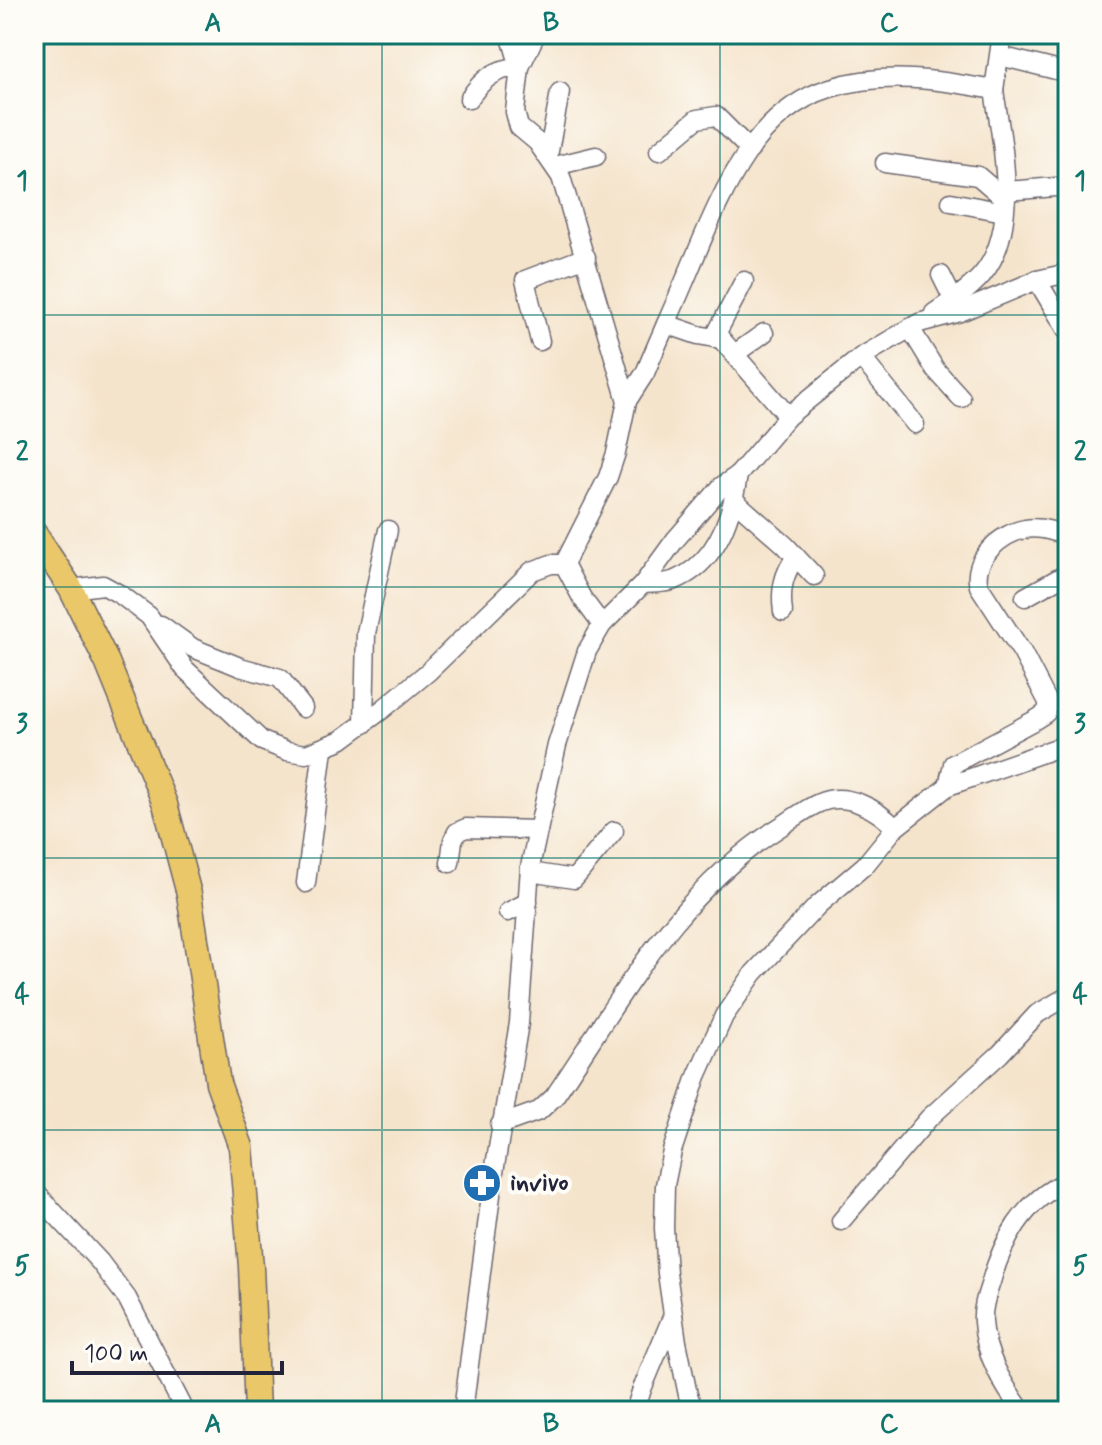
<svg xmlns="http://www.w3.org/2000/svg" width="1102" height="1445" font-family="Mynerve,sans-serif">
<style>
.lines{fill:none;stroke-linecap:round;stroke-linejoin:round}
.minor-casing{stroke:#6c666e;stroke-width:21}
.major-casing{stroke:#6c666e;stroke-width:27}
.minor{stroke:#fff;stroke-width:18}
.major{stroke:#eac769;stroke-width:24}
.grid{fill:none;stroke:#0f766e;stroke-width:2;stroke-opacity:0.55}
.labels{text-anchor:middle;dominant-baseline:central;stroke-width:8;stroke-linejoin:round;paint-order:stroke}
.poi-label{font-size:26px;font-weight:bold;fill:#22223b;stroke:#fdfcf7;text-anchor:start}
.neatline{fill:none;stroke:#0f766e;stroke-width:3}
.grid-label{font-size:26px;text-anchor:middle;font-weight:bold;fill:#0f766e}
</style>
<rect width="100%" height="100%" fill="#fdfcf7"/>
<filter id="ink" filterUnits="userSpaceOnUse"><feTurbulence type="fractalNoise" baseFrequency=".0125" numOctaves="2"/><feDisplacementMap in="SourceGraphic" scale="16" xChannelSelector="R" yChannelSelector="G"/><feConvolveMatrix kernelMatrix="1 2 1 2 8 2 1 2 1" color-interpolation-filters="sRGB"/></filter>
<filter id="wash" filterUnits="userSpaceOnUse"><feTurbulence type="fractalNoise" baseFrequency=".006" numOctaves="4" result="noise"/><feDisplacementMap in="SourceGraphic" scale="32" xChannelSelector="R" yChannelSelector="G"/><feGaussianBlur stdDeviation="1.8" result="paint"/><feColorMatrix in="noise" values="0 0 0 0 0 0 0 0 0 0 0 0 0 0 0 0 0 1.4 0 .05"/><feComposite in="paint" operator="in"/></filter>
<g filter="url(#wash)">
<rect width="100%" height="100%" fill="#f5e4cc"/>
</g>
<g filter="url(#ink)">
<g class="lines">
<g class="minor-casing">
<g id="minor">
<path d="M510,34L520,67"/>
<path d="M536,34L520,67L515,112L519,127L537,142L561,177L627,401"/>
<path d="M1000,56L1068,73"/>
<path d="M994,90L1002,34"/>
<path d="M469,99C482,79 496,68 520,67"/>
<path d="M659,151L697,119L716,116L750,150"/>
<path d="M548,156L560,92"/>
<path d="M885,163L978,176L1006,200"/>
<path d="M555,166L596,156"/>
<path d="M1006,191L1068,186"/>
<path d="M951,202L1004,212"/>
<path d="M941,275L954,301"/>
<path d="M1037,280L1068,332"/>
<path d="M666,324L698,335L721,339L788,416"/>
<path d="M910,328L935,369L961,398"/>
<path d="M714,338L744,281"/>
<path d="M540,341L525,280L586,257"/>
<path d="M736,353L764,333"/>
<path d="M861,357L915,424"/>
<path d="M734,500L785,545L814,576"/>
<path d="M564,564L608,477L616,453L627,401L645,373C660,337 676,302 691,266C720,198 752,112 830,88C884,71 941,80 994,90C1002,144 1021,228 982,275C969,290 951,302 934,313"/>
<path d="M564,564L582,598L602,625"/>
<path d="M643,584C653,583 666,584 675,580C717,563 732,516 738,475"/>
<path d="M71,589L103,585L121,595L149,616L185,669L262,741L287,751L306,754L341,740L383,709L428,672L532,571L551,564H564"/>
<path d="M1025,597L1068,573"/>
<path d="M783,612C780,591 783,574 796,557"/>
<path d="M161,625L193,648L240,667L280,678L303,708"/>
<path d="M364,724L366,633L388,530"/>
<path d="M948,786L953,764L1035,720L1046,713L1049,704L1022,652L979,586C971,560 1001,533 1025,529C1040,526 1055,531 1068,537"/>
<path d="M895,828L948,786L1068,744"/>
<path d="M450,863L453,840L457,832L466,828L538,830"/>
<path d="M530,872L574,879L614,831"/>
<path d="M306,883L323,749"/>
<path d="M508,912L528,902"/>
<path d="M500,1125L539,1111L554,1097C622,997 677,891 783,825C794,818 807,808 819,803C846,791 878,809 895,828L865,865L818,905L754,973L724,1016L697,1076L672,1151L665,1185L664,1228L667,1273L677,1342L688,1395L694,1411"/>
<path d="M34,1191L100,1262L127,1298L185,1411"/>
<path d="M841,1221L929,1118L1000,1054L1037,1014L1068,996"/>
<path d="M463,1411L494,1172L519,1023L530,867L557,745L587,651L602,625L643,584L675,540L722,486L738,475L788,416L861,357L919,323L960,312L1037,280L1068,273"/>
<path d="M635,1411L642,1389L673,1315"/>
<path d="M1022,1411C1003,1385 985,1355 983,1322C982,1309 986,1297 990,1285C1002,1242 1023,1200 1068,1181"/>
</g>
</g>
<g class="major-casing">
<path id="major" d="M34,533L71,589L107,662L165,804L189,894L218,1083L241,1147L251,1267L257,1411"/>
</g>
<use href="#minor" class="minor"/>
<use href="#major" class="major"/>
</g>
</g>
<path class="grid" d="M382,34V1411M720,34V1411M34,315H1068M34,587H1068M34,858H1068M34,1130H1068"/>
<defs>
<g id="pharmacy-disc" transform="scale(2)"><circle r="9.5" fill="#1f6fb2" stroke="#fdfcf7"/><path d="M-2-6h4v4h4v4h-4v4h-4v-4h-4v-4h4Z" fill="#fff"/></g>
</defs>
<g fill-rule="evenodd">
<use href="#pharmacy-disc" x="482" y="1183"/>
</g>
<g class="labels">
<g class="poi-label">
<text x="510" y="1183">invivo</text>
</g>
</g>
<rect width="1102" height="1445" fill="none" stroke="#fdfcf7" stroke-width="88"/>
<path d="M72 1361v12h210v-12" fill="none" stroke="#22223b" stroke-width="4"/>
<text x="84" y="1361" font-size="24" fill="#22223b" stroke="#fdfcf7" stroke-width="6" paint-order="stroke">100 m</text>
<rect x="44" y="44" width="1014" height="1357" class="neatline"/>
<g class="grid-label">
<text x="213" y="31">A</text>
<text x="551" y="31">B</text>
<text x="889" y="31">C</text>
<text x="22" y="189">1</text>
<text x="1080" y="189">1</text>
<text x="22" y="460">2</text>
<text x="1080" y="460">2</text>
<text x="22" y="732">3</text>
<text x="1080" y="732">3</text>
<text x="22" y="1003">4</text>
<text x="1080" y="1003">4</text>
<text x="22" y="1274">5</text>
<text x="1080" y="1274">5</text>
<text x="213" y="1432">A</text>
<text x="551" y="1432">B</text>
<text x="889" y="1432">C</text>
</g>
</svg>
